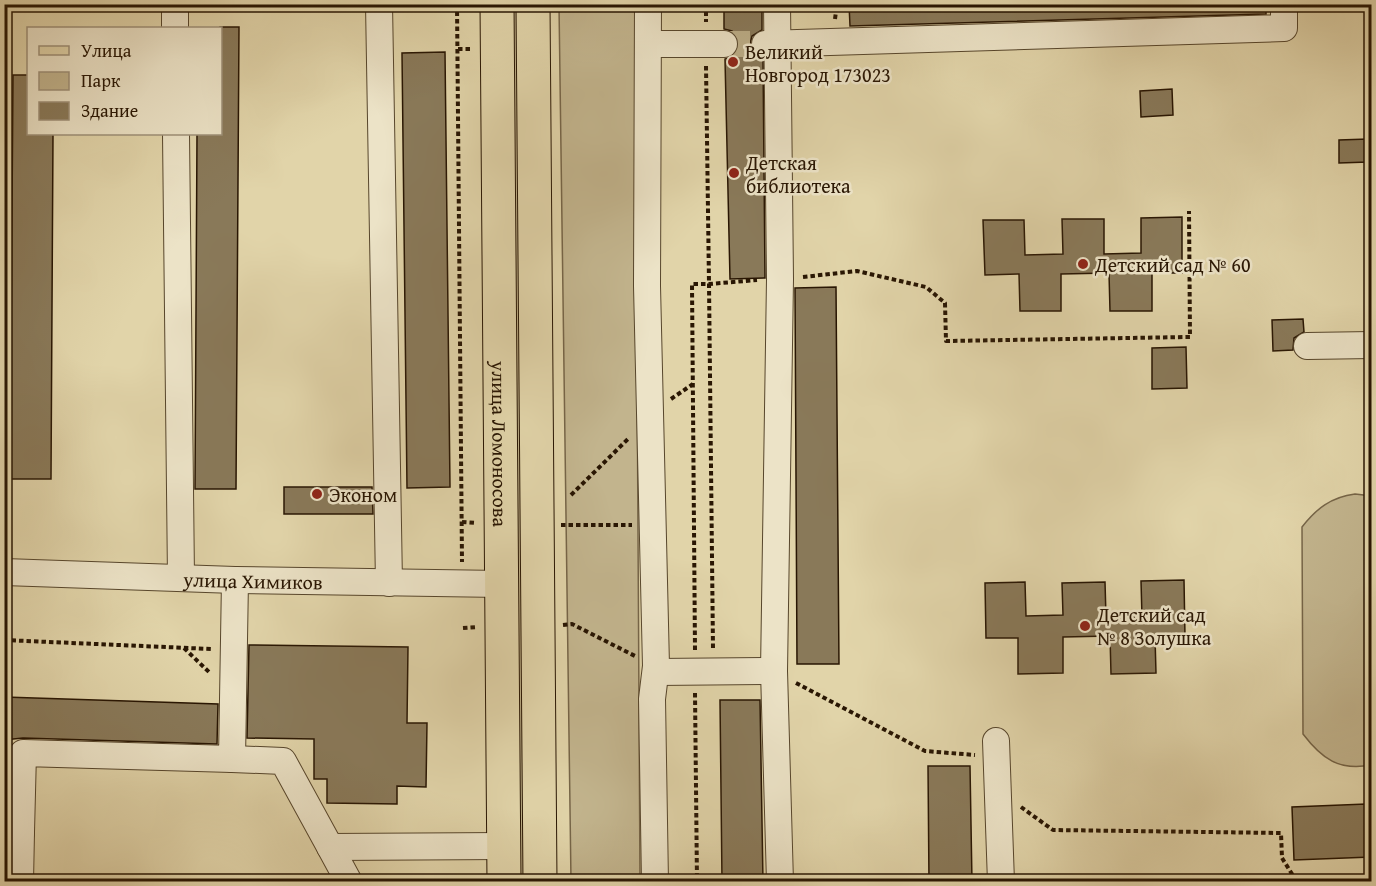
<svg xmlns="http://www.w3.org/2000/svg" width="1376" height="886" font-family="'Gentium Book Plus',serif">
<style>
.green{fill:#c2b48d;stroke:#766548;stroke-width:1.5}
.building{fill:#897959;stroke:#291603;stroke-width:1.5}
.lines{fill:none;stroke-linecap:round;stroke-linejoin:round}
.minor-tunnel{stroke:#bcae88;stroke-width:26;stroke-dasharray:26 13;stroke-linecap:butt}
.minor-casing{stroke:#57462c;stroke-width:28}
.major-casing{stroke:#291603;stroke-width:35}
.path{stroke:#291603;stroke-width:4;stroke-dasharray:4.5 3;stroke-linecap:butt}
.minor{stroke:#ece3c7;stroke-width:26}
.major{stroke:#e1d4a9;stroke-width:33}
.poi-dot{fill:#8f2418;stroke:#ece3c7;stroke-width:2}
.labels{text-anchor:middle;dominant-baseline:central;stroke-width:5;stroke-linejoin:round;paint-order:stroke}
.poi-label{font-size:20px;fill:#291603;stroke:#ece3c7;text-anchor:start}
.street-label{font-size:20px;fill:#291603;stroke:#ece3c7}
</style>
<rect width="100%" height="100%" fill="#e1d4a9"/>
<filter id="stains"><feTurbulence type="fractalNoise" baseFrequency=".00333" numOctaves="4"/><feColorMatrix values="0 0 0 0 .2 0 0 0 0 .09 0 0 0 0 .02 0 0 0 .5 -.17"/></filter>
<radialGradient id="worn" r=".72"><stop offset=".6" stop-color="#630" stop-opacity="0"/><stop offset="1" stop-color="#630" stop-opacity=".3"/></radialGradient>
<g class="green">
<path d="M509,5H521L528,882L515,881Z"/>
<path d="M559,5H635L640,881H571Z"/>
<path d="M1355,494L1372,496L1371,765C1339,771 1322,759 1303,734L1302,527C1316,509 1331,497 1355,494Z"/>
</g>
<g class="building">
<path d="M724,4H762V30L752,36L750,44L753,52L763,58L765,278L730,279L725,59L732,57L737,52L739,43L737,36L732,31L724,29Z"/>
<path d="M849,4H1266V14L850,26Z"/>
<path d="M220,27H239L236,489H195L197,134H220Z"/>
<path d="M445,52L450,487L407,488L402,53Z"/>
<path d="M13,75H28V134H53L51,479H10Z"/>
<path d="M1172,89L1173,115L1141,117L1140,91Z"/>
<path d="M1368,139V162L1339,163V140Z"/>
<path d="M1182,217V273H1152V311H1110L1109,273L1061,274V311H1020L1019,274L985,275L983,220H1024L1025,255L1063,254L1062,219H1104V254L1141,253V218Z"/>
<path d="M836,287L839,664H797L795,288Z"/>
<path d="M1303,319L1304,332L1294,338L1293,350L1273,351L1272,320Z"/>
<path d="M1186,347L1187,388L1152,389V348Z"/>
<path d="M284,487H372L373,514H284Z"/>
<path d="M1184,580L1185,637H1155L1156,673L1111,674L1110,636L1063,637V673L1018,674V638H986L985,583L1025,582L1026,616L1063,615L1062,583L1105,582L1106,617H1142L1141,581Z"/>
<path d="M249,645L408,647L407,723H427L426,787L397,786V804L327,803V779H314V739L247,738Z"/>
<path d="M4,697L218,704L217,744L23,738L4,740Z"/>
<path d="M720,700H760L763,882H722Z"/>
<path d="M928,766H970L972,882H929Z"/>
<path d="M1366,804L1367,814H1371V857L1294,860L1292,807Z"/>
</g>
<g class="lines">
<path class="minor-tunnel" d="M724,44H765"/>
<g class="minor-casing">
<g id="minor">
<path d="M175,4V28"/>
<path d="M379,4L389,583"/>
<path d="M648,4L647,286L656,666L652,699L655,882"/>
<path d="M777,4L780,279L774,671L780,882"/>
<path d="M648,44H724"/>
<path d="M765,44L1284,28V4"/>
<path d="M176,134L181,578"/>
<path d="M1307,346L1372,345"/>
<path id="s1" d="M4,572L235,580L501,584"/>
<path d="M656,672L774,671"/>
<path d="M996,741L1001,882"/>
<path d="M232,759L283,761L330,847L504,846"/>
<path d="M4,831L21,832L23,753L232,759L235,580"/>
<path d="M330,847L349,882"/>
<path d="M20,882L21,832"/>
</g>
</g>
<g class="major-casing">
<g id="major">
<path id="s2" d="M497,4L504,882"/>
<path d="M533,4L540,882"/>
</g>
</g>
<g class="path">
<path d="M457,4L462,562"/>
<path d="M706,4V22"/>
<path d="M835,19L837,4"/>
<path d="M458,49H472"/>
<path d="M706,66L709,284L757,280"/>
<path d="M803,277L857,271L926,287L945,303L946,341L1190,337L1189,211"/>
<path d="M671,399L693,384"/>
<path d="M571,495L628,439"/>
<path d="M462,522L476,523"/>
<path d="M561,525H632"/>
<path d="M563,625L572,624L635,656"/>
<path d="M463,628L477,627"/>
<path d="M4,640L211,649"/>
<path d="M184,648L211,674"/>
<path d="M695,650L692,284H709L713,649"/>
<path d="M796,683L925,751L975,755"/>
<path d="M695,693L697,882"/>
<path d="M1021,807L1053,830L1281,833L1282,858L1297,882"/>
</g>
<use href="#minor" class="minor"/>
<use href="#major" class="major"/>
</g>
<g class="poi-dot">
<circle cx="733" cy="62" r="6"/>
<circle cx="734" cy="173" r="6"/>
<circle cx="1083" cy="264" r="6"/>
<circle cx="317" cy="494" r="6"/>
<circle cx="1085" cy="626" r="6"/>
</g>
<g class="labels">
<g class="poi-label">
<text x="745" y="51">Великий<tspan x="745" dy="23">Новгород 173023</tspan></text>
<text x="746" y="162">Детская<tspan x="746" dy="23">библиотека</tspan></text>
<text x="1095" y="264">Детский сад № 60</text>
<text x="329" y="494">Эконом</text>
<text x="1097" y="614">Детский сад<tspan x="1097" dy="23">№ 8 Золушка</tspan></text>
</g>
<g class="street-label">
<text stroke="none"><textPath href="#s2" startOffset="440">улица Ломоносова</textPath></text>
<text stroke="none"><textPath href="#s1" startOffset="249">улица Химиков</textPath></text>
</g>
</g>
<rect width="1376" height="886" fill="none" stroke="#e1d4a9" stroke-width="24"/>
<rect x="6" y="6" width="1364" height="874" fill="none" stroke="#291603" stroke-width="3"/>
<rect x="12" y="12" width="1352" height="862" fill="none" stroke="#291603" stroke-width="1.5"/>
<rect x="27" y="27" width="195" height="108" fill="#ece3c7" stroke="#9e9179" stroke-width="1.5"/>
<rect x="39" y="46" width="30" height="9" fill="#e1d4a9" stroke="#9e9179" stroke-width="1.5"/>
<text x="81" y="57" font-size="18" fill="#291603">Улица</text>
<rect x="39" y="72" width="30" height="18" fill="#c2b48d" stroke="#9e9179" stroke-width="1.5"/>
<text x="81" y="87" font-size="18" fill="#291603">Парк</text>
<rect x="39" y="102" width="30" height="18" fill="#897959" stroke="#9e9179" stroke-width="1.5"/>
<text x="81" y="117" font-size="18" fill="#291603">Здание</text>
<rect width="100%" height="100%" filter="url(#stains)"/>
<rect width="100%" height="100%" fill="url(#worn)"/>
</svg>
